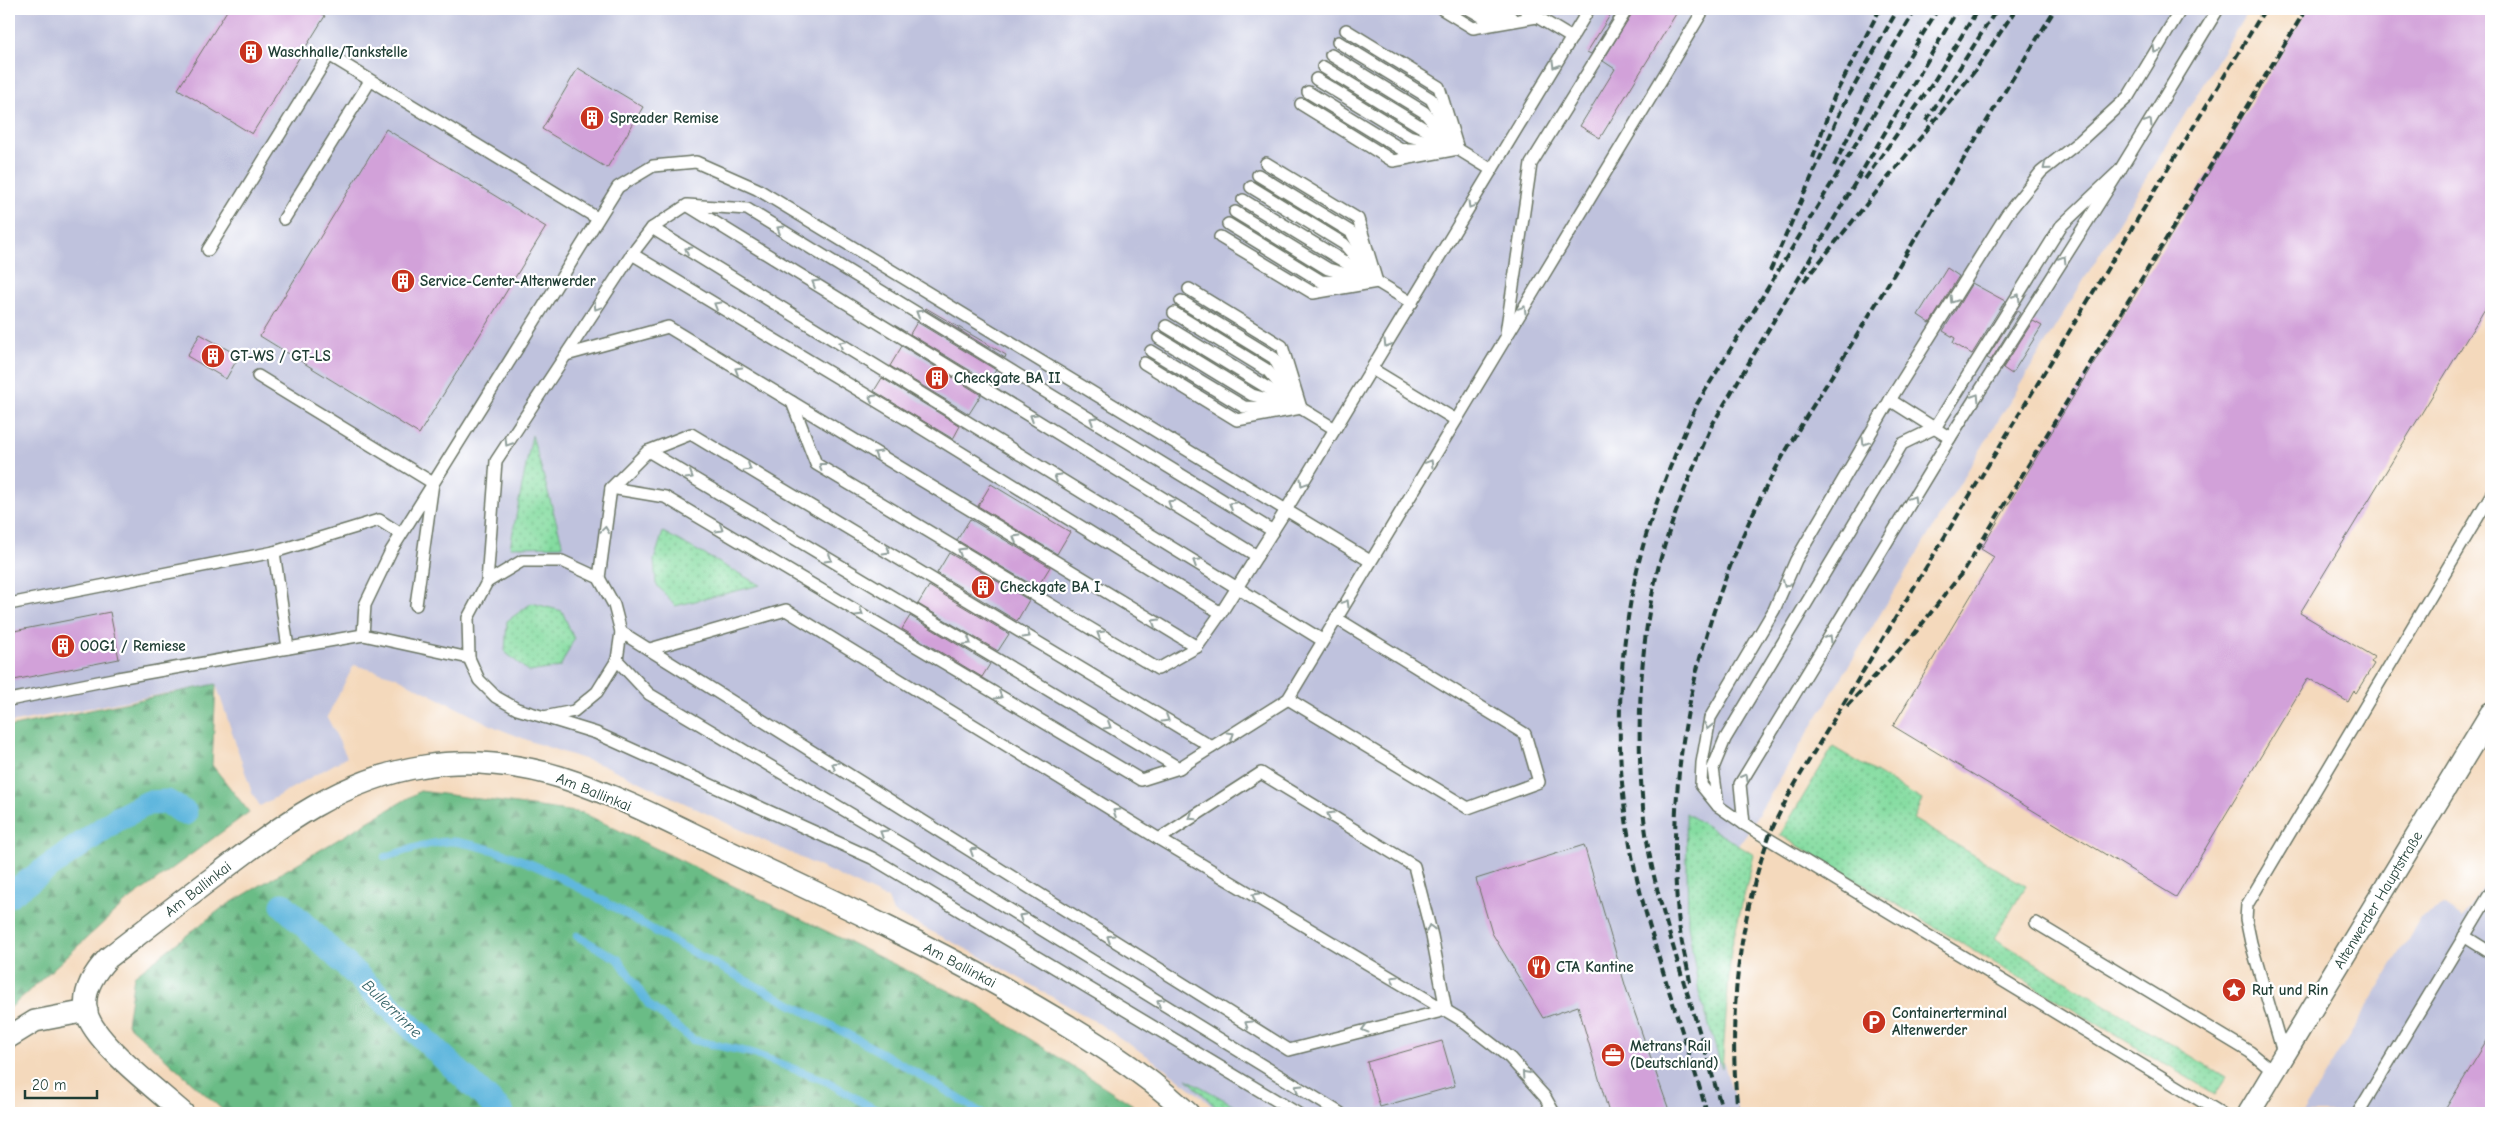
<svg xmlns="http://www.w3.org/2000/svg" width="2500" height="1122" font-family="'Comic Neue',sans-serif">
<style>
.industrial{fill:#bfc2dd}
.grass{fill:url(#grass-dots);stroke:#528c6a}
.forest{fill:url(#forest-firs);stroke:#457c5d}
.lines{fill:none;stroke-linecap:round;stroke-linejoin:round}
.stream{stroke:#61b7de;stroke-width:8}
.canal{stroke:#61b7de;stroke-width:25}
.building{fill:#d2a1d9}
.lane-casing{stroke:#6a7464;stroke-width:14}
.street-casing{stroke:#6a7464;stroke-width:24}
.lane{stroke:#fff;stroke-width:11}
.street{stroke:#fff;stroke-width:21}
.rail{stroke:#1f3d34;stroke-width:4;stroke-dasharray:8 4;stroke-linecap:butt}
.oneway{stroke:#8f9e9a}
.labels{text-anchor:middle;dominant-baseline:central;stroke-width:4.5;stroke-linejoin:round;paint-order:stroke}
.poi-label{font-size:15px;font-weight:bold;fill:#1f3d34;stroke:#fff;text-anchor:start}
.street-label{font-size:15px;fill:#1f3d34;stroke:#fff}
.water-label{font-size:16px;font-style:italic;fill:#336267;stroke:#fff}
</style>
<defs>
<pattern id="grass-dots" width="8" height="8" patternUnits="userSpaceOnUse" patternTransform="scale(1.25)"><rect width="8" height="8" fill="#84dca0"/><path d="M2 2h.1M6 6h.1" fill="none" stroke="#6bb483" stroke-width="1.8" stroke-linecap="round"/></pattern>
<pattern id="forest-firs" width="22" height="20" patternUnits="userSpaceOnUse" patternTransform="scale(1.25)"><rect width="22" height="20" fill="#6bbc86"/><path d="M5 1l3.5 6h-7zM16 11l3.5 6h-7z" fill="#579a6e"/></pattern>
</defs>
<rect width="100%" height="100%" fill="#fff"/>
<filter id="ink" filterUnits="userSpaceOnUse"><feTurbulence type="fractalNoise" baseFrequency=".02" numOctaves="2"/><feDisplacementMap in="SourceGraphic" scale="10" xChannelSelector="R" yChannelSelector="G"/><feConvolveMatrix kernelMatrix="1 2 1 2 8 2 1 2 1" color-interpolation-filters="sRGB"/></filter>
<filter id="wash" filterUnits="userSpaceOnUse"><feTurbulence type="fractalNoise" baseFrequency=".0096" numOctaves="4" result="noise"/><feDisplacementMap in="SourceGraphic" scale="20" xChannelSelector="R" yChannelSelector="G"/><feGaussianBlur stdDeviation="1.12" result="paint"/><feColorMatrix in="noise" values="0 0 0 0 0 0 0 0 0 0 0 0 0 0 0 0 0 1.4 0 .05"/><feComposite in="paint" operator="in"/></filter>
<g filter="url(#wash)">
<rect width="100%" height="100%" fill="#f4d9bc"/>
<g class="industrial">
<path d="M9,9H2249L1739,846L1738,906L1714,1032L1739,1113H1219L1202,1097L1163,1067L1098,1023L982,957L893,912L888,899L608,767L535,743L497,728L394,676L354,665L327,717L347,757L260,806L252,793L216,684L9,723Z"/>
<path d="M2491,872V1113H2302L2421,918L2443,905L2463,918Z"/>
</g>
<g class="grass">
<path d="M532,435L563,546L510,547Z"/>
<path d="M663,532L760,585L675,606L656,584L654,560Z"/>
<path d="M532,603L562,611L574,639L560,667L529,672L505,652L507,621Z"/>
<path d="M1833,747L1922,800L1913,819L2026,886L1994,938L2226,1077L2215,1094L1780,835Z"/>
<path d="M1686,813L1754,855L1731,949L1722,1069L1699,992L1688,925Z"/>
<path d="M1187,1079L1248,1113H1222Z"/>
</g>
<g class="forest">
<path d="M216,684L212,765L249,812L125,903L9,1009V727Z"/>
<path d="M420,791L583,813L972,1002L1133,1105L1141,1113H226L127,1024L134,976L222,908Z"/>
</g>
<g class="lines">
<g class="stream">
<path d="M385,857C405,851 438,839 458,842C542,856 614,910 687,949C785,1003 888,1051 981,1113"/>
<path d="M577,936L619,960L649,1005L693,1040L752,1053L828,1082L881,1113"/>
</g>
<g class="canal">
<path d="M9,895L117,819L148,803L167,802L185,813"/>
<path d="M283,905L502,1113"/>
</g>
</g>
<g id="blocks">
<g class="building">
<path d="M228,9H313L325,16L252,134L178,89Z"/>
<path d="M1614,9H1618L1591,54L1587,52Z"/>
<path d="M1634,9H1679L1600,138L1580,126L1615,69L1603,61Z"/>
<path d="M2308,9H2491V299L2300,613L2374,657L2371,662L2374,664L2356,693L2354,691L2348,702L2308,678L2176,897L1893,726L1994,557L1981,549Z"/>
<path d="M578,68L643,107L607,168L542,129Z"/>
<path d="M386,129L546,227L419,434L260,336Z"/>
<path d="M1947,268L1959,276L1930,323L1918,315Z"/>
<path d="M1972,283L2005,301L1972,354L1953,343L1955,338L1943,331Z"/>
<path d="M926,308L1006,355L1005,358L925,309Z"/>
<path d="M2017,311L2020,313L1991,360L1987,358Z"/>
<path d="M2033,321L2042,326L2012,374L2003,368Z"/>
<path d="M917,322L996,370L989,382L910,334Z"/>
<path d="M200,334L239,356L226,379L187,356Z"/>
<path d="M902,346L981,395L969,414L890,366Z"/>
<path d="M882,378L960,426L953,439L874,391Z"/>
<path d="M991,484L1070,532L1057,554L978,506Z"/>
<path d="M970,519L1050,567L1037,588L957,540Z"/>
<path d="M949,553L1029,600L1017,621L937,573Z"/>
<path d="M929,586L1009,634L998,651L918,604Z"/>
<path d="M110,612L119,659L9,681V632Z"/>
<path d="M910,616L990,664L982,677L902,629Z"/>
<path d="M1584,845L1626,988L1670,1113H1609L1578,1006L1543,1018L1492,933L1476,879Z"/>
<path d="M2491,1034V1113H2443Z"/>
<path d="M1442,1041L1455,1086L1380,1107L1367,1062Z"/>
</g>
</g>
</g>
<g filter="url(#ink)">
<use href="#blocks" fill-opacity="0" stroke="#6a7464" stroke-width="1"/>
<g class="lines">
<g class="lane-casing">
<g id="lane">
<path d="M1442,9L1473,28L1537,17"/>
<path d="M1469,9L1481,16L1511,17"/>
<path d="M1524,9L1572,38"/>
<path d="M1346,30L1439,87L1458,149"/>
<path d="M1338,42L1431,99L1445,126"/>
<path d="M1331,55L1424,112L1446,137"/>
<path d="M1323,67L1492,170"/>
<path d="M1316,79L1409,136L1441,145"/>
<path d="M1308,92L1401,149H1431"/>
<path d="M1301,104L1393,161L1458,149"/>
<path d="M1266,163L1358,219L1377,282"/>
<path d="M2120,170L2061,226L1935,428L1902,444L1725,739L1713,768L1718,806L1744,824L2221,1113"/>
<path d="M1258,175L1351,232L1365,258"/>
<path d="M1251,187L1344,244L1365,268"/>
<path d="M1243,200L1412,303"/>
<path d="M690,207L1257,556"/>
<path d="M1235,212L1328,269L1361,278"/>
<path d="M284,219L370,81"/>
<path d="M1228,224L1321,281L1351,282"/>
<path d="M652,228L1322,640"/>
<path d="M1220,237L1313,293L1377,282"/>
<path d="M208,250L329,55L597,218"/>
<path d="M632,254L652,228L687,205L747,209L1273,531"/>
<path d="M1189,289L1282,346L1301,408"/>
<path d="M1181,301L1274,358L1288,385"/>
<path d="M1174,313L1267,370L1288,394"/>
<path d="M1166,326L1335,429"/>
<path d="M1506,333L1531,164L1627,9"/>
<path d="M1159,338L1252,395L1285,404"/>
<path d="M1151,351L1244,407L1274,408"/>
<path d="M566,355L668,327L1197,647"/>
<path d="M1144,363L1237,420L1301,408"/>
<path d="M1372,369L1456,420"/>
<path d="M258,376L433,483L416,605"/>
<path d="M1890,400L1950,438"/>
<path d="M792,402L816,464L1158,669L1197,647L1221,613"/>
<path d="M648,451L1179,768"/>
<path d="M611,488L665,497L1141,780L1179,768L1288,699L1704,9"/>
<path d="M522,561H562L599,578L614,605L621,632L617,660L597,692L574,711L544,717L517,709L496,697L479,680L469,658L468,618L487,582Z"/>
<path d="M599,578L611,488L648,451L691,434L1212,747"/>
<path d="M487,582L496,461L632,254L913,423L1221,613L1286,510L1589,9"/>
<path d="M9,604L274,552"/>
<path d="M621,632L1289,1050L1446,1010L1432,936L1414,866L1261,773L1159,839"/>
<path d="M363,635L365,605L391,551L618,187L653,166L696,162L757,189L1370,561"/>
<path d="M288,648L274,552L379,520L401,534"/>
<path d="M650,649L786,610L1159,839L1460,1019L1510,1058L1545,1097L1554,1113"/>
<path d="M617,660L649,694L950,873L1340,1113"/>
<path d="M1288,699L1468,808L1539,782L1525,734L1336,618"/>
<path d="M9,700L118,678L363,635L469,658"/>
<path d="M544,717L596,733L872,858L1297,1113"/>
<path d="M1718,806L1701,785L1702,763L1710,718L1774,610L1796,560L1890,400L2007,214L2041,172L2080,141L2128,97L2181,9"/>
<path d="M1744,824L1740,784L1950,438L2120,170L2218,9"/>
<path d="M2036,923L2250,1052L2274,1072"/>
<path d="M2464,936L2491,953"/>
<path d="M2284,1056L2251,943L2246,919L2247,905L2491,495"/>
<path d="M2358,1113L2491,892"/>
</g>
</g>
<g class="street-casing">
<g id="street">
<path d="M9,1037L35,1021L87,1011"/>
<path d="M183,1113C158,1091 100,1047 88,1017C80,995 93,974 108,958C143,931 179,903 215,876C280,826 343,778 425,766C469,759 518,764 560,777C626,798 689,833 751,862C843,905 934,948 1021,998C1080,1032 1138,1067 1188,1113"/>
<path d="M2249,1113L2491,713"/>
</g>
</g>
<use href="#lane" class="lane"/>
<use href="#street" class="street"/>
<g class="rail">
<path d="M1926,121L1997,9"/>
<path d="M1813,158L1834,97L1880,9"/>
<path d="M1834,166L1886,59L1916,9"/>
<path d="M1865,179L1931,86L1978,9"/>
<path d="M1770,271L1844,104L1898,9"/>
<path d="M1804,281L1974,72L2016,9"/>
<path d="M1847,706L1915,633L1965,569L2306,9"/>
<path d="M1690,982C1687,963 1681,943 1679,924C1663,777 1695,629 1761,497C1792,435 1833,376 1868,317C1930,214 1993,111 2055,9"/>
<path d="M1707,1113C1684,1032 1654,953 1635,870C1615,780 1615,680 1633,589C1645,524 1671,463 1697,404L1938,9"/>
<path d="M1723,1113C1711,1070 1698,1026 1684,983C1668,929 1650,874 1644,818C1635,733 1639,626 1665,544C1678,503 1695,464 1712,425L1958,9"/>
<path d="M1738,1113C1728,1022 1737,929 1767,842C1778,812 1795,784 1811,757L2265,9"/>
</g>
</g>
<defs><path id="oneway-chevron" d="M-2-3.5L2.5 0L-2 3.5" fill="none" stroke-width="1.6" stroke-linecap="round" stroke-linejoin="round" transform="scale(1.25)"/></defs>
<g class="oneway">
<use href="#oneway-chevron" transform="translate(2156 50) rotate(121)"/>
<use href="#oneway-chevron" transform="translate(1555 65) rotate(121)"/>
<use href="#oneway-chevron" transform="translate(2149 122) rotate(-59)"/>
<use href="#oneway-chevron" transform="translate(2046 167) rotate(141)"/>
<use href="#oneway-chevron" transform="translate(1471 205) rotate(121)"/>
<use href="#oneway-chevron" transform="translate(780 229) rotate(-149)"/>
<use href="#oneway-chevron" transform="translate(688 250) rotate(-149)"/>
<use href="#oneway-chevron" transform="translate(2063 259) rotate(-58)"/>
<use href="#oneway-chevron" transform="translate(815 283) rotate(-149)"/>
<use href="#oneway-chevron" transform="translate(2017 297) rotate(-58)"/>
<use href="#oneway-chevron" transform="translate(1953 300) rotate(122)"/>
<use href="#oneway-chevron" transform="translate(717 305) rotate(-149)"/>
<use href="#oneway-chevron" transform="translate(597 307) rotate(123)"/>
<use href="#oneway-chevron" transform="translate(1523 309) rotate(-59)"/>
<use href="#oneway-chevron" transform="translate(919 313) rotate(-149)"/>
<use href="#oneway-chevron" transform="translate(842 344) rotate(-149)"/>
<use href="#oneway-chevron" transform="translate(1387 344) rotate(121)"/>
<use href="#oneway-chevron" transform="translate(738 370) rotate(-149)"/>
<use href="#oneway-chevron" transform="translate(1976 397) rotate(-58)"/>
<use href="#oneway-chevron" transform="translate(872 398) rotate(-149)"/>
<use href="#oneway-chevron" transform="translate(1033 417) rotate(-148)"/>
<use href="#oneway-chevron" transform="translate(1093 420) rotate(-148)"/>
<use href="#oneway-chevron" transform="translate(1865 442) rotate(121)"/>
<use href="#oneway-chevron" transform="translate(508 443) rotate(123)"/>
<use href="#oneway-chevron" transform="translate(877 454) rotate(-149)"/>
<use href="#oneway-chevron" transform="translate(1430 463) rotate(-59)"/>
<use href="#oneway-chevron" transform="translate(822 466) rotate(-143)"/>
<use href="#oneway-chevron" transform="translate(748 468) rotate(31)"/>
<use href="#oneway-chevron" transform="translate(690 476) rotate(31)"/>
<use href="#oneway-chevron" transform="translate(1057 477) rotate(-148)"/>
<use href="#oneway-chevron" transform="translate(1303 483) rotate(121)"/>
<use href="#oneway-chevron" transform="translate(1913 499) rotate(-59)"/>
<use href="#oneway-chevron" transform="translate(1171 503) rotate(-148)"/>
<use href="#oneway-chevron" transform="translate(1232 505) rotate(-148)"/>
<use href="#oneway-chevron" transform="translate(720 529) rotate(31)"/>
<use href="#oneway-chevron" transform="translate(605 530) rotate(-82)"/>
<use href="#oneway-chevron" transform="translate(1016 538) rotate(-149)"/>
<use href="#oneway-chevron" transform="translate(887 551) rotate(31)"/>
<use href="#oneway-chevron" transform="translate(961 551) rotate(-149)"/>
<use href="#oneway-chevron" transform="translate(829 559) rotate(31)"/>
<use href="#oneway-chevron" transform="translate(1196 562) rotate(-148)"/>
<use href="#oneway-chevron" transform="translate(1786 584) rotate(113)"/>
<use href="#oneway-chevron" transform="translate(1346 603) rotate(-59)"/>
<use href="#oneway-chevron" transform="translate(860 613) rotate(31)"/>
<use href="#oneway-chevron" transform="translate(1155 622) rotate(-149)"/>
<use href="#oneway-chevron" transform="translate(1100 634) rotate(-149)"/>
<use href="#oneway-chevron" transform="translate(1027 635) rotate(31)"/>
<use href="#oneway-chevron" transform="translate(1829 638) rotate(-59)"/>
<use href="#oneway-chevron" transform="translate(968 642) rotate(31)"/>
<use href="#oneway-chevron" transform="translate(999 696) rotate(31)"/>
<use href="#oneway-chevron" transform="translate(1166 719) rotate(31)"/>
<use href="#oneway-chevron" transform="translate(1108 726) rotate(31)"/>
<use href="#oneway-chevron" transform="translate(1708 726) rotate(102)"/>
<use href="#oneway-chevron" transform="translate(1231 735) rotate(-32)"/>
<use href="#oneway-chevron" transform="translate(835 765) rotate(-148)"/>
<use href="#oneway-chevron" transform="translate(1745 777) rotate(-60)"/>
<use href="#oneway-chevron" transform="translate(1116 812) rotate(-148)"/>
<use href="#oneway-chevron" transform="translate(1330 815) rotate(-149)"/>
<use href="#oneway-chevron" transform="translate(1192 817) rotate(147)"/>
<use href="#oneway-chevron" transform="translate(883 833) rotate(-149)"/>
<use href="#oneway-chevron" transform="translate(973 851) rotate(-148)"/>
<use href="#oneway-chevron" transform="translate(1255 896) rotate(-149)"/>
<use href="#oneway-chevron" transform="translate(1022 917) rotate(-148)"/>
<use href="#oneway-chevron" transform="translate(1430 928) rotate(-104)"/>
<use href="#oneway-chevron" transform="translate(1110 938) rotate(-148)"/>
<use href="#oneway-chevron" transform="translate(1394 979) rotate(-149)"/>
<use href="#oneway-chevron" transform="translate(1160 1002) rotate(-148)"/>
<use href="#oneway-chevron" transform="translate(1248 1024) rotate(-148)"/>
<use href="#oneway-chevron" transform="translate(1365 1029) rotate(165)"/>
<use href="#oneway-chevron" transform="translate(1525 1074) rotate(-132)"/>
<use href="#oneway-chevron" transform="translate(1298 1088) rotate(-148)"/>
</g>
</g>
<defs>
<g id="building-disc" transform="scale(1.25)"><circle r="9.5" fill="#c8321e" stroke="#fff"/><path d="M-4-6H4V6H1V3H-1V6H-4ZM-2.5-4.3h1.7v1.8h-1.7ZM.8-4.3h1.7v1.8H.8ZM-2.5-1h1.7V.8h-1.7ZM.8-1h1.7V.8H.8Z" fill="#fff"/></g>
<g id="restaurant-disc" transform="scale(1.25)"><circle r="9.5" fill="#c8321e" stroke="#fff"/><path d="M-5-6h1v4h1v-4h1v4h1v-4h1v5L-1.5 .5V6h-2V.5L-5-1ZM5-6V6H3V1.5H1.5Q1.5-4 5-6Z" fill="#fff"/></g>
<g id="sight-disc" transform="scale(1.25)"><circle r="9.5" fill="#c8321e" stroke="#fff"/><path d="M0-6L1.8-2.2L6-1.7L2.9 1.2L3.7 5.4L0 3.3L-3.7 5.4L-2.9 1.2L-6-1.7L-1.8-2.2Z" fill="#fff"/></g>
<g id="parking-disc" transform="scale(1.25)"><circle r="9.5" fill="#c8321e" stroke="#fff"/><path d="M-3.5-5.5H1a3.5 3.5 0 0 1 0 7H-1V5.5H-3.5ZM-1-3.4V-.6H.8a1.4 1.4 0 0 0 0-2.8Z" fill="#fff"/></g>
<g id="office-disc" transform="scale(1.25)"><circle r="9.5" fill="#c8321e" stroke="#fff"/><path d="M-6-3h4V-5.5h4V-3h4V5H-6ZM-1-4.5V-3h2v-1.5ZM-6 0V1H6V0Z" fill="#fff"/></g>
</defs>
<g fill-rule="evenodd">
<use href="#building-disc" x="251" y="52"/>
<use href="#building-disc" x="592" y="118"/>
<use href="#building-disc" x="403" y="281"/>
<use href="#building-disc" x="213" y="356"/>
<use href="#building-disc" x="937" y="378"/>
<use href="#building-disc" x="983" y="587"/>
<use href="#building-disc" x="63" y="646"/>
<use href="#restaurant-disc" x="1539" y="967"/>
<use href="#sight-disc" x="2234" y="990"/>
<use href="#parking-disc" x="1874" y="1022"/>
<use href="#office-disc" x="1613" y="1055"/>
</g>
<g class="labels">
<g class="poi-label">
<text x="268" y="52">Waschhalle/Tankstelle</text>
<text x="610" y="118">Spreader Remise</text>
<text x="420" y="281">Service-Center-Altenwerder</text>
<text x="230" y="356">GT-WS / GT-LS</text>
<text x="954" y="378">Checkgate BA II</text>
<text x="1000" y="587">Checkgate BA I</text>
<text x="80" y="646">OOG1 / Remiese</text>
<text x="1556" y="967">CTA Kantine</text>
<text x="2252" y="990">Rut und Rin</text>
<text x="1892" y="1013">Containerterminal<tspan x="1892" dy="17">Altenwerder</tspan></text>
<text x="1630" y="1046">Metrans Rail<tspan x="1630" dy="17">(Deutschland)</tspan></text>
</g>
<g class="street-label">
<text transform="translate(594 792) rotate(22)">Am Ballinkai</text>
<text transform="translate(198 889) rotate(-38)">Am Ballinkai</text>
<text transform="translate(2378 900) rotate(-59)">Altenwerder Hauptstraße</text>
<text transform="translate(960 965) rotate(28)">Am Ballinkai</text>
</g>
<g class="water-label">
<text transform="translate(392 1009) rotate(44)">Bullerrinne</text>
</g>
</g>
<rect width="2500" height="1122" fill="none" stroke="#fff" stroke-width="30"/>
<path d="M25 1090v8h72v-8" fill="none" stroke="#1f3d34" stroke-width="2.5"/>
<text x="32" y="1090" font-size="15" fill="#1f3d34" stroke="#ffffff" stroke-width="4" paint-order="stroke">20 m</text>
</svg>
